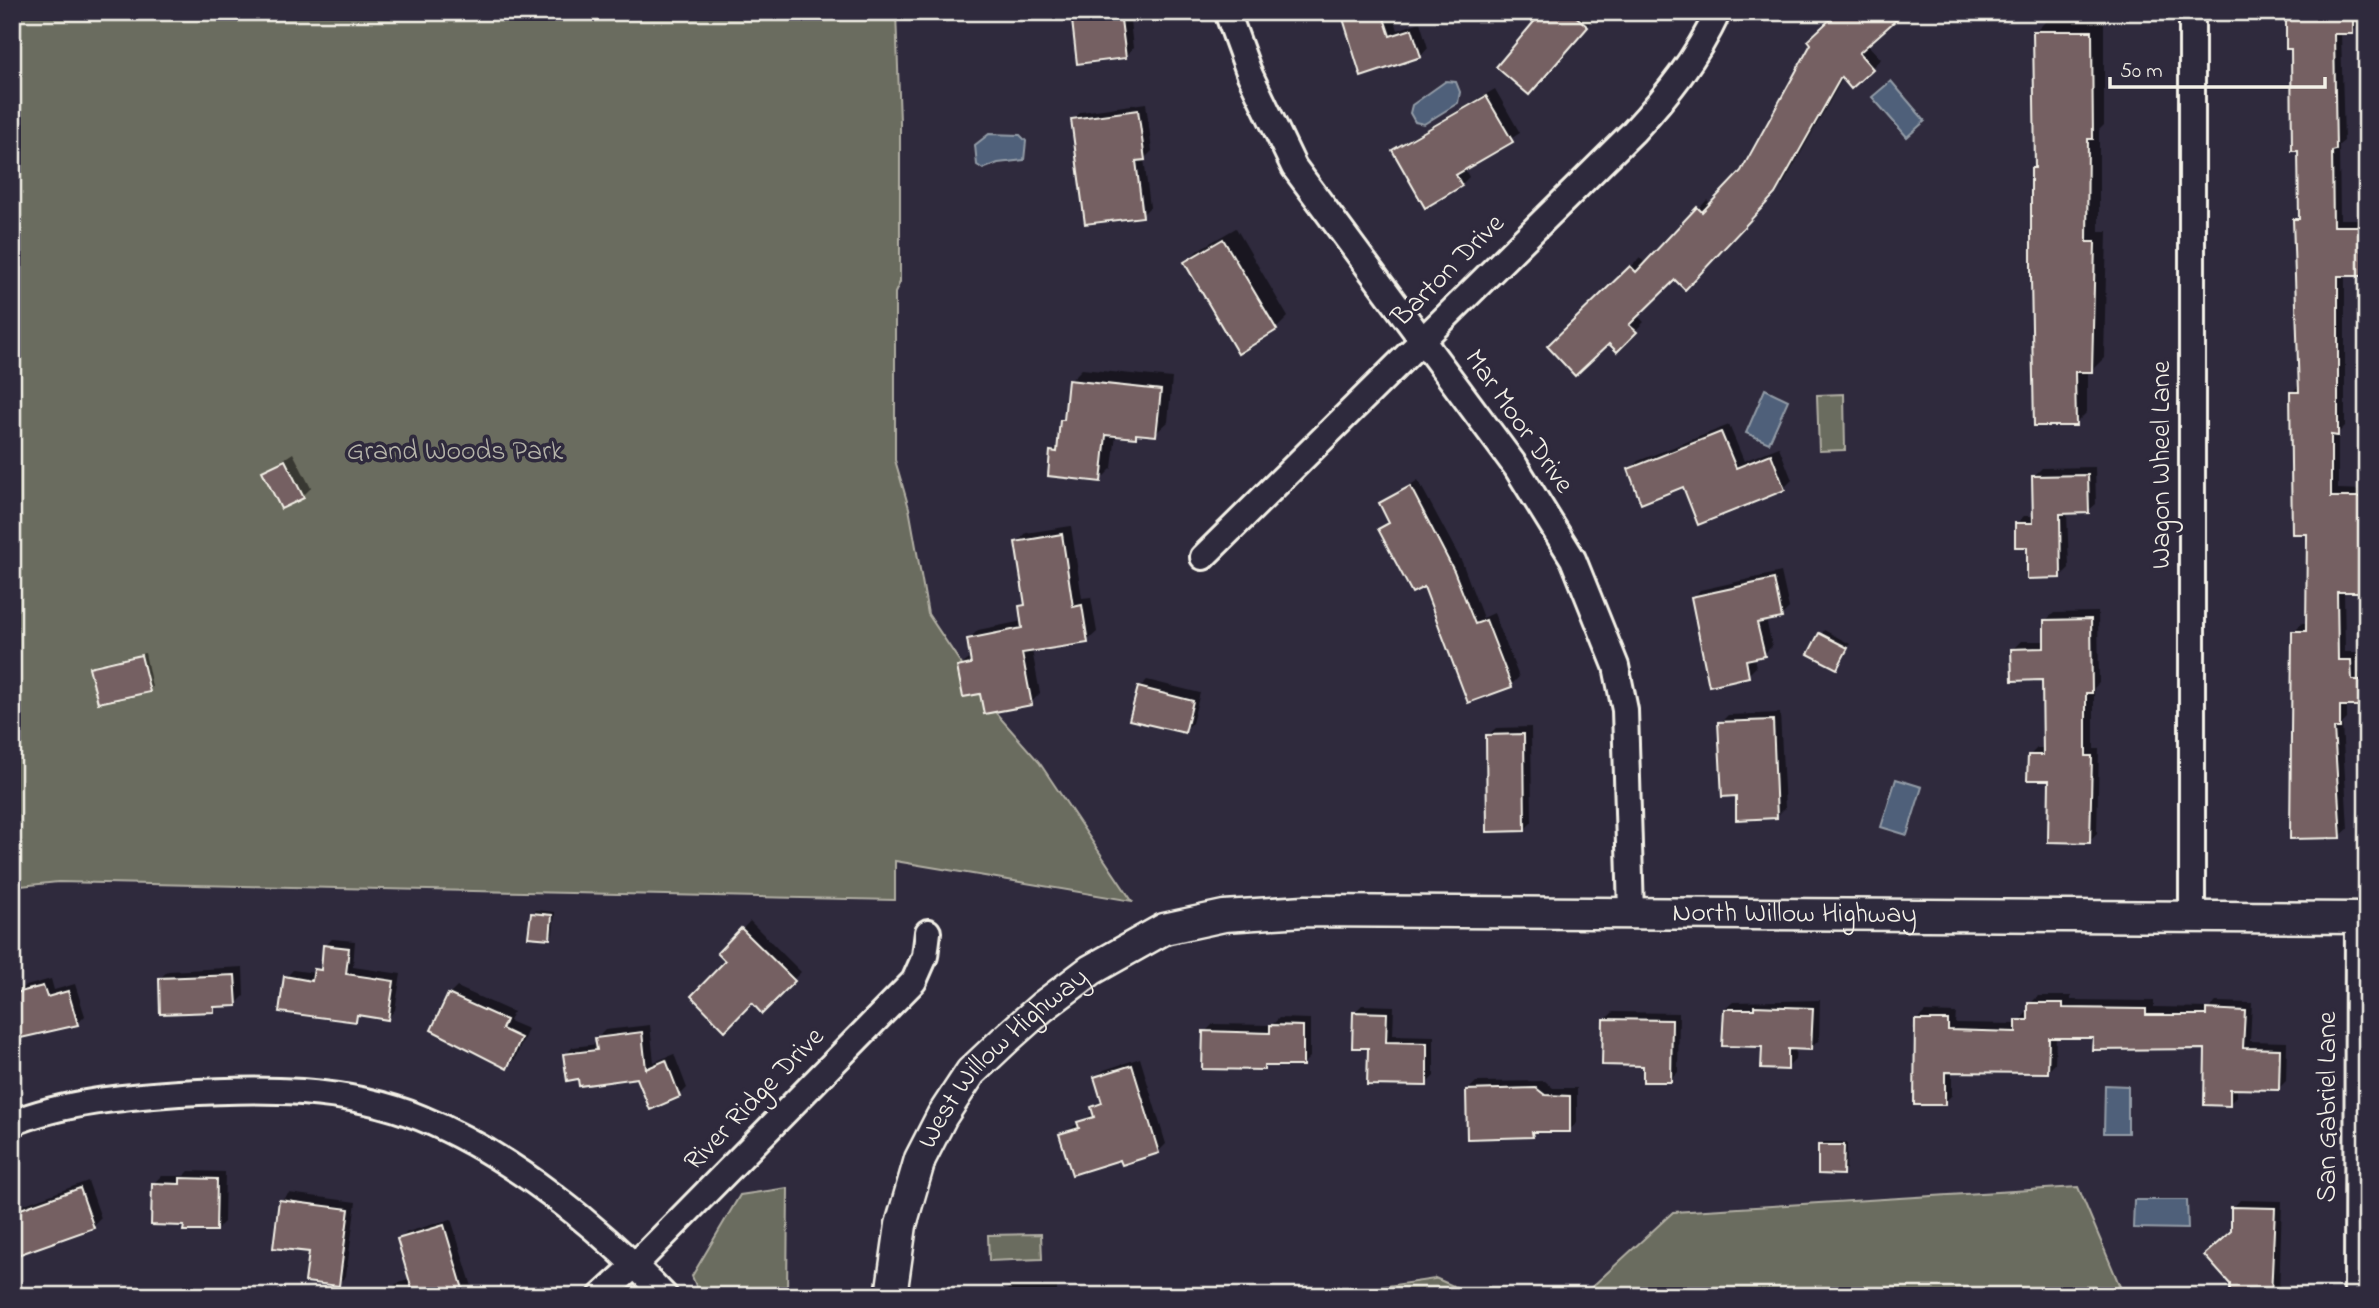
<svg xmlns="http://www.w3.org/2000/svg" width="2379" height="1308" font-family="'Indie Flower',sans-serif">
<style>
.green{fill:#6b6c5e;stroke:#b0aea3;stroke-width:2}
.water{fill:#50617a;stroke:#929ba6;stroke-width:2}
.shadow{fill:#0007;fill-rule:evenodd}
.building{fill:#756062;stroke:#f4f1e8;stroke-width:2}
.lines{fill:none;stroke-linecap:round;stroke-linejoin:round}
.minor-casing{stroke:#f4f1e8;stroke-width:30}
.tertiary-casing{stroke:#f4f1e8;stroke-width:35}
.minor{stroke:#2f2a3d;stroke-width:24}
.tertiary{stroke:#2f2a3d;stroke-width:30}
.labels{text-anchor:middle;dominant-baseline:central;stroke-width:7;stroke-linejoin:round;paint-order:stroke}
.street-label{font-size:28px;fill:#f4f1e8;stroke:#2f2a3d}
.park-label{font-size:28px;fill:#b6b5aa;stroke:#2f2a3d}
</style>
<rect width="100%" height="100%" fill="#2f2a3d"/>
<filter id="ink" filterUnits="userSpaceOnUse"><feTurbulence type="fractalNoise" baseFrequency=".0143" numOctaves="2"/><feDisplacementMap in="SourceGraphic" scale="14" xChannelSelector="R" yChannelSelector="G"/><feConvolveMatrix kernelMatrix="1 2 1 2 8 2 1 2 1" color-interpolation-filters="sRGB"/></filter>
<g filter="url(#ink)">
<g class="green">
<path d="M12,12H896L900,122V282L895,293V460L909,508L928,614L988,704L1039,762L1132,901L895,861V900L58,882L12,887Z"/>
<path d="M1844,394L1845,450L1819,451L1817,395Z"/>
<path d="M2078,1187L2124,1296H1582L1673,1212Z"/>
<path d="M788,1188L787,1296H700L692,1276L740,1195Z"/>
<path d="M1041,1234L1042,1259L989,1261L988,1235Z"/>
<path d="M1435,1278L1476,1296H1320L1435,1279Z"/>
</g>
<g class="water">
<path d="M1446,81L1456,82L1460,92L1458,103L1424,124L1415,122L1410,113L1412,105Z"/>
<path d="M1891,81L1925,121L1907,137L1872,97Z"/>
<path d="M989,134L1020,135L1026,141L1024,160L998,163L983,169L977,165L975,145Z"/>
<path d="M1765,389L1788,400L1769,443L1746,433Z"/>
<path d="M1896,779L1922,787L1907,835L1881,827Z"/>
<path d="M2105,1085L2128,1086V1133H2104Z"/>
<path d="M2134,1200H2187L2188,1229L2133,1228Z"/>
</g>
<g class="shadow">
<path d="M1073,12H1129L1133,48L1125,56Z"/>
<path d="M1343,12H1392L1398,30L1420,22L1428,48L1421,56Z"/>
<path d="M1545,12H1599L1537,85Z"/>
<path d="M2289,12H2360V24L2352,32H2341L2344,141L2339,145L2340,219H2367V274H2345V426L2338,433V489L2367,490V591L2344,590L2345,652H2358L2359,673H2367V704H2347V719L2342,724L2348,829L2340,836L2294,631L2302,623H2308L2309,532L2294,462H2291L2292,393L2300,384L2295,220L2301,214L2300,149H2294Z"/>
<path d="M2047,20H2104V125L2099,130V231H2107L2104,358L2092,370H2087V412L2075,424L2033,169L2036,166L2035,32Z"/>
<path d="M1867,44L1881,59L1851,87L1843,78L1784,183L1694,279L1675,278L1637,315L1644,322L1617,349L1609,341L1549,347L1640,258L1646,264L1707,200L1711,204Z"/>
<path d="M1495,89L1520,133L1464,168L1469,177L1461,185L1395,151L1402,143Z"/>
<path d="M1146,103L1152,151L1144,159L1150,207L1142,215L1073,120L1081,112ZM1133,153H1136L1144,211H1141Z"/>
<path d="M1236,228L1288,317L1276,329L1186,262L1198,250Z"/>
<path d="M1082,369L1172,378L1168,422L1155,434H1116L1112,468L1100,480L1052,452L1059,444L1070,381Z"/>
<path d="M1729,425L1744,461L1779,447L1792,480L1784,488L1684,485L1630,469L1638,461Z"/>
<path d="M293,453L311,488L303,496L264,472Z"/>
<path d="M2095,467L2096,504L2088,511L2067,512L2069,568L2061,576L2028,545L2016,524L2024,516H2034V476L2042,468Z"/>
<path d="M1418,480L1462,562L1483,618L1494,613L1519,677L1511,685L1380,529L1389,520L1381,504Z"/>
<path d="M1071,526L1082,598L1091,597L1097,632L1087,641L1032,650L1040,693L1031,703L981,692L959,667L972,657L969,639L978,630L1023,621L1021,607L1026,602L1017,543L1026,533Z"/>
<path d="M1781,572L1789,608L1781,616L1766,619L1772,646L1764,654L1754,657L1756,667L1748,675L1693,598L1700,590Z"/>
<path d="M2098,612L2099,683L2094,688V749H2099L2097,833L2089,841L2050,778L2029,756L2037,748H2044V678L2013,649L2021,641H2046V620L2054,613Z"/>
<path d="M1824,630L1850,644L1836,667L1810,653Z"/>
<path d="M145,653L152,687L149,691L91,667L95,664Z"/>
<path d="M1147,680L1200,693L1192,723L1184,731L1139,688Z"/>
<path d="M1780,713L1785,808L1777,816L1737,794L1720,723L1728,715Z"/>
<path d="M1531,727L1532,822L1524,830L1488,735L1496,728Z"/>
<path d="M536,910L555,912L553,934L549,938L533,914Z"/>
<path d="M750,921L801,972L762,1011L719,953Z"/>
<path d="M332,939L355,941L353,967L401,974L395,1010L388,1018L361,1014L355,1021L286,977L293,970L315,973L323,962L325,946Z"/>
<path d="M243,967L244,996L236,1004L218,1005L213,1010L160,978L168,971Z"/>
<path d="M51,979L54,990L75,984L85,1016L77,1024L12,1040V990Z"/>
<path d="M457,987L513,1012L509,1021L528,1029L515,1059L507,1067L449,995Z"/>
<path d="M2038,996H2071V1000L2154,1001V1007L2210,1008L2216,1002L2252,1003L2250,1041L2287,1042L2286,1081L2278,1089L2237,1087V1096L2229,1104L2207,1048L2094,1036H2056L2055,1064L2047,1072L1952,1071V1095L1944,1103L1917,1020L1925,1012L1956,1013L1955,1023L2018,1024L2026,1013H2030V1004Z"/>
<path d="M1820,1000L1819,1040L1811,1048L1796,1047L1795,1060L1787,1068L1725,1009L1733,1002Z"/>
<path d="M1362,1005L1394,1006L1393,1035L1434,1036V1076L1426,1084L1370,1046L1354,1013Z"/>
<path d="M1613,1012L1679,1013L1678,1072L1670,1080L1645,1064L1605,1020Z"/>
<path d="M1279,1018L1310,1019V1057L1302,1065L1268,1064L1263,1069L1205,1032L1213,1024L1272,1025Z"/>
<path d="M650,1025L654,1062L674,1054L687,1088L679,1096L638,1076L565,1055L573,1047L598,1044L597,1038L605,1030Z"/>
<path d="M1140,1058L1166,1144L1158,1152L1121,1158L1061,1135L1094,1113L1093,1107L1103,1099L1096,1077L1104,1070Z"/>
<path d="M1545,1081L1553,1088H1577V1123L1569,1130H1537L1532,1135L1468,1090L1476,1082Z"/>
<path d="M1823,1142H1847L1846,1169L1843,1173L1820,1146Z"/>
<path d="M189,1171L225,1172L224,1222L216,1230L186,1224L153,1184L161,1176H184Z"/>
<path d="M88,1181L101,1218L93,1226L14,1213L22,1205Z"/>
<path d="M289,1193L356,1202L346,1276L338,1284L311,1251L281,1201Z"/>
<path d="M2240,1200L2282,1201L2279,1296H2232L2233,1208Z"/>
<path d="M451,1219L475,1296H390L388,1292L396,1284L411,1279L399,1240L407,1232Z"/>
<path d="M1010,1286L1057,1287V1296H1002Z"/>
</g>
<g class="building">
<path d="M1071,12H1120L1126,58L1077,64Z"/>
<path d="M1341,12H1382L1390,36L1412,29L1421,57L1361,77Z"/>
<path d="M1542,12H1571L1588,27L1529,95L1496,67Z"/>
<path d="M1838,12H1905L1859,53L1873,69L1851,89L1841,77L1775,194L1685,290L1675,280L1629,325L1637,332L1617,352L1609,344L1575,376L1547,346L1630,266L1636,272L1697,207L1702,212L1741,171L1811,44L1808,40Z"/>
<path d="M2286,12H2353V34H2334L2336,150L2332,151L2333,226H2367V276H2338V436L2331,435V497H2367V592H2337L2338,660H2351L2352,680H2367V706H2340V728H2334L2341,838L2290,839L2292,631H2306L2307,534H2292L2290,392H2299L2293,219H2299L2298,151H2292L2291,49H2286Z"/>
<path d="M2033,31H2092L2093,139H2088L2087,242H2095L2092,372H2075L2076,426H2034L2031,279V168H2035Z"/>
<path d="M1486,96L1513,142L1456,175L1462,186L1425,208L1392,150Z"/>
<path d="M1138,110L1145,160L1136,161L1143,217L1085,224L1071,119Z"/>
<path d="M1223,239L1277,330L1238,354L1184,262Z"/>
<path d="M1068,380L1161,390L1156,436L1136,434V438L1106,435L1101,482L1048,476L1050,451L1057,452L1060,420H1064Z"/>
<path d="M1721,432L1736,468L1771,454L1785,490L1698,525L1683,487L1641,504L1628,469Z"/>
<path d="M285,460L304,498L281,509L262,471Z"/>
<path d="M2088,475L2089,513L2060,514L2061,578L2027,579V547H2015V523H2033L2032,476Z"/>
<path d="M1410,486L1454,571L1475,624L1486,620L1512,687L1468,703L1424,587L1412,593L1378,529L1389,523L1379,503Z"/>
<path d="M1062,534L1073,607L1082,605L1088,643L1022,653L1032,705L984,714L980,694L963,697L957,667L971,664L967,639L1022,628L1019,606L1025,605L1015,542Z"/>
<path d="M1774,579L1782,618L1757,623L1765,656L1746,660L1749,677L1709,686L1691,597Z"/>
<path d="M2091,619L2092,693H2086V756H2092L2090,843L2048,842L2049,780H2027L2028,755H2043L2042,680L2012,681L2011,649L2044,648V620Z"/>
<path d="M1819,633L1848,648L1837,669L1808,654Z"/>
<path d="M141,655L150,692L98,703L89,667Z"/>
<path d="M1138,687L1193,701L1185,733L1129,720Z"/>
<path d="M1773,720L1777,818L1736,820V796L1722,797L1718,722Z"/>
<path d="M1524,734L1525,831L1487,832L1486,735Z"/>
<path d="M531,913L552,915L550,939L528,937Z"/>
<path d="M741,928L795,981L762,1014L752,1003L725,1031L691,996L725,961L717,953Z"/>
<path d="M323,945L349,948L346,974L394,981L388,1020L357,1015L356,1022L279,1012L284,976L312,981L314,969L321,970Z"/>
<path d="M235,975L237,1006L214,1007V1012L160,1014L159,978Z"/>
<path d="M43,986L47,997L68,991L78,1025L12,1040V994Z"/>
<path d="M448,994L506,1020L502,1029L521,1038L507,1069L431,1030Z"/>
<path d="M2028,1003H2063V1008L2146,1009V1015H2206V1009L2245,1011L2243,1048L2280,1049L2279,1090L2230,1089V1106L2204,1105L2205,1049L2092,1050L2093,1038H2049L2048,1073L1945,1072V1105H1914L1915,1020H1948V1030L2016,1032V1020H2028Z"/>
<path d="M1754,1006L1813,1008L1811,1050L1788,1049V1070L1761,1069L1762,1047L1722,1046L1724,1009H1754Z"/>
<path d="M1353,1012L1387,1013L1386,1042L1427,1043V1086L1367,1085L1368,1048H1352Z"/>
<path d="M1603,1019L1672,1020L1671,1082H1643V1066L1602,1065Z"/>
<path d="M1270,1025L1303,1026V1066H1264V1070L1202,1069L1203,1031L1270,1033Z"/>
<path d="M642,1032L646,1069L666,1060L680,1097L650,1110L637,1078L579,1086L578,1079L567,1081L563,1054L597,1050L595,1038Z"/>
<path d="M1132,1065L1159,1153L1122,1165L1120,1160L1072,1175L1059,1134L1079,1128L1077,1122L1094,1117L1091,1107L1102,1103L1094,1077Z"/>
<path d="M1536,1088L1545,1095L1570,1096V1132H1532L1533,1137L1467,1139L1466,1090Z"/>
<path d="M1818,1145H1844L1843,1175L1818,1174Z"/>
<path d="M180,1178L217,1179L216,1231H183L184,1226L151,1225L152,1183L180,1184Z"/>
<path d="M80,1188L94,1228L12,1257V1212Z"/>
<path d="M279,1200L349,1209L339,1286L305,1282L309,1252L273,1248Z"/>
<path d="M2231,1207L2275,1208L2271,1296H2230V1284L2204,1255L2231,1231Z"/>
<path d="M444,1225L465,1296H414L397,1239Z"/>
</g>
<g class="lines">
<g class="minor-casing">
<g id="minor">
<path d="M1227,12L1250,75L1294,167L1516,467L1573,559L1616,666L1625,710L1631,912"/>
<path d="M2192,12V917"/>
<path d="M1203,557L1633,132C1668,94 1696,59 1718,12"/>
<path d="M12,1123C64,1102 124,1097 179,1093C258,1088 346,1087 421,1118C510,1154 599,1227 665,1296"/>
<path d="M601,1296L635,1265L914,981L925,956L928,932"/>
<path d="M2357,1296L2358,918"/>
</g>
</g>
<g class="tertiary-casing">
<g id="tertiary">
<path id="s1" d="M891,1296L901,1225L920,1159L942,1116L971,1072L1006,1039L1042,1007L1091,970L1164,929L1224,916L1305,911L2367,918"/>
</g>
</g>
<use href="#minor" class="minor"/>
<use href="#tertiary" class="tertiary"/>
</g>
</g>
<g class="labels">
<g class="street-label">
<text transform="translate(1449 271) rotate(-45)">Barton Drive</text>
<text transform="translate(1518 422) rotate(55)">Mar Moor Drive</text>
<text transform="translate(2162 465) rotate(-90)">Wagon Wheel Lane</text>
<text stroke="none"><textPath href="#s1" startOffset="1115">North Willow Highway</textPath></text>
<text stroke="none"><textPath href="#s1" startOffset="273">West Willow Highway</textPath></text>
<text transform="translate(755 1100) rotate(-46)">River Ridge Drive</text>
<text transform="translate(2328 1107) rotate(-90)">San Gabriel Lane</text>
</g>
<g class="park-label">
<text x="455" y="452">Grand Woods Park</text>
</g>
</g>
<rect width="2379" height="1308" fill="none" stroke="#2f2a3d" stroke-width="42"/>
<rect x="21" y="21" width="2337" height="1266" fill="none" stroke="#f4f1e8" stroke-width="2.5" filter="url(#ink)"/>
<path d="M2110 77v10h215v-10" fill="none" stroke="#f4f1e8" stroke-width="3.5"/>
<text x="2120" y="77" font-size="21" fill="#f4f1e8" stroke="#2f2a3d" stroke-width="5" paint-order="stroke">50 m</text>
</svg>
